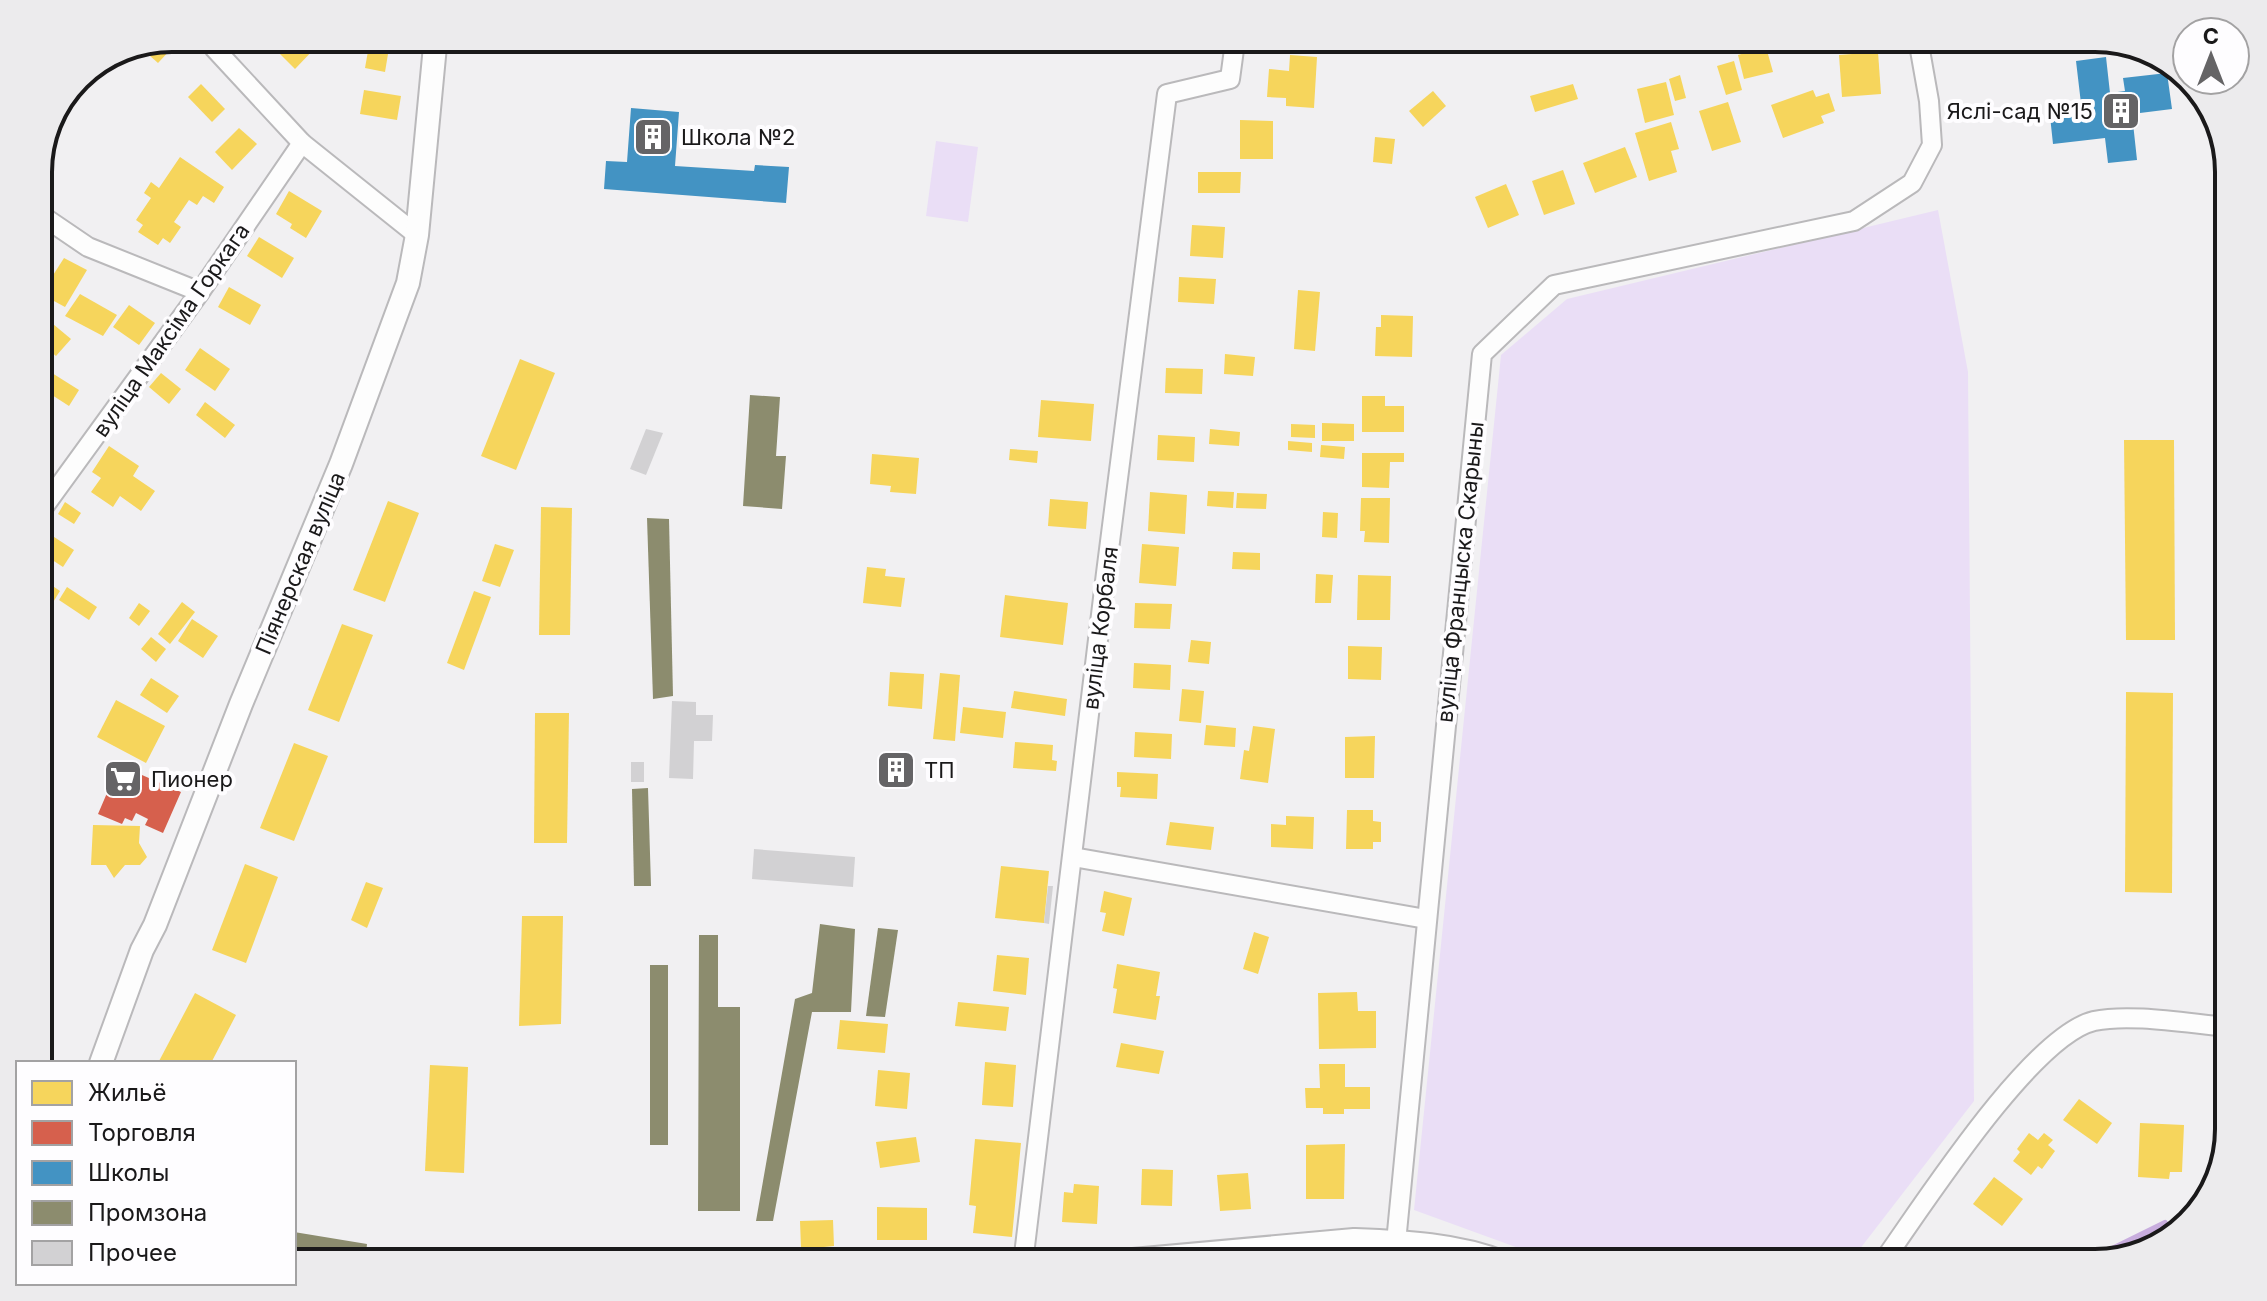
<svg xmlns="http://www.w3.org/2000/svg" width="2267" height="1301" font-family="Inter,sans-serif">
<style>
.green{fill:#eadef6}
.homes{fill:#f6d55c}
.shops{fill:#d6604d}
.schools{fill:#4393c3}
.industry{fill:#8c8c6e}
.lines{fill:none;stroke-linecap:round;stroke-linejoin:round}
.stream{stroke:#c8adde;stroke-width:6}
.building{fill:#d2d1d3}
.minor-casing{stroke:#bab9bb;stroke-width:22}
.tertiary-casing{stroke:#bab9bb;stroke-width:26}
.minor{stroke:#fdfdfd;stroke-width:18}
.tertiary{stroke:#fdfdfd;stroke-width:22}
.labels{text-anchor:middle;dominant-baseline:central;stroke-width:8;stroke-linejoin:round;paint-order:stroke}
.poi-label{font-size:22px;fill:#1a191a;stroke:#fefdff;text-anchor:start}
.street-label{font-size:22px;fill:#1a191a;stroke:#fefdff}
.rim{fill:none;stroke:#1a191a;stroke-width:4}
</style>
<rect width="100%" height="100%" fill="#f1f0f2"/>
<g class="green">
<path d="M936,141L978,147L968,222L926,216Z"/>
<path d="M1938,210L1968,372L1974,1101L1849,1263H1560L1414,1210L1501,355L1567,299Z"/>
</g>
<g class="homes">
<path d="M277,47H316L295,69L275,49Z"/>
<path d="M1766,47L1773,72L1744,79L1738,55Z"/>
<path d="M141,48H172L158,63Z"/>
<path d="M368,51L388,54L385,72L365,68Z"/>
<path d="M1878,52L1881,94L1842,97L1839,55Z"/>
<path d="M1290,55L1317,57L1314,108L1286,106V98L1267,97L1269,69L1289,71Z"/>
<path d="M1734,61L1742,90L1726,95L1717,66Z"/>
<path d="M1680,75L1686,98L1675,101L1669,79Z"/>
<path d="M1666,82L1674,115L1645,123L1637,89Z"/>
<path d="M201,84L225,109L212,122L188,97Z"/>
<path d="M1573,84L1578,99L1535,112L1530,96Z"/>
<path d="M364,90L401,96L397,120L360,114Z"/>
<path d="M1813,90L1816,97L1829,93L1835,111L1821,116L1824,123L1783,138L1771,105Z"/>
<path d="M1433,91L1446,106L1423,127L1409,111Z"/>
<path d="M1728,102L1741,142L1712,151L1699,111Z"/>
<path d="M1240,120L1273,121V159H1240Z"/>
<path d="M1671,122L1679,149L1671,151L1677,172L1649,181L1635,133Z"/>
<path d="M239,128L257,144L232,170L215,152Z"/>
<path d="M1375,137L1395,139L1392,164L1373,162Z"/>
<path d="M1625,147L1637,177L1595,193L1583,163Z"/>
<path d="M180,157L224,187L214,203L203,196L197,205L189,200L174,222L181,227L170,243L163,238L158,245L138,232L143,225L136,220L151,198L144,193L151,182L159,188Z"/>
<path d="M1563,170L1575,204L1544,215L1532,181Z"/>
<path d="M1198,172H1241L1240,193H1198Z"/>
<path d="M1506,184L1519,215L1488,228L1475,197Z"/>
<path d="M289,191L322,211L306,238L290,228L292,224L276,214Z"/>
<path d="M1192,225L1225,227L1223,258L1190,256Z"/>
<path d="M259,237L294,258L282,278L247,256Z"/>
<path d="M64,258L87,270L65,307L41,294Z"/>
<path d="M1179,277L1216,279L1214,304L1178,302Z"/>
<path d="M229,287L261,305L250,325L218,307Z"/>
<path d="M1298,290L1320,292L1315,351L1294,349Z"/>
<path d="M80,294L117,315L103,336L65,316Z"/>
<path d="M129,305L155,323L139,345L113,327Z"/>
<path d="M41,314L71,339L56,356L38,341V317Z"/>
<path d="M1381,315L1413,316L1412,357L1375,356L1376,327H1381Z"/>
<path d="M200,348L230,369L215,391L185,370Z"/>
<path d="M1225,354L1255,357L1253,376L1224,374Z"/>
<path d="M520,359L555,373L516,470L481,456Z"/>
<path d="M44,368L79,390L69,406L38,386V377Z"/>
<path d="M1166,368L1203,369L1202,394L1165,393Z"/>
<path d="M161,373L181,389L169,404L149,387Z"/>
<path d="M1362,396H1385V406H1404V432H1362Z"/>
<path d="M1041,400L1094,404L1091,441L1038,437Z"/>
<path d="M205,402L235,425L225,438L196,415Z"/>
<path d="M38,419L53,428L38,453Z"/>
<path d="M1322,423L1354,424V441H1322Z"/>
<path d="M1291,424L1315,425V438L1291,437Z"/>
<path d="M1210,429L1240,432L1239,446L1209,444Z"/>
<path d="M1158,435L1195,437L1194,462L1157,460Z"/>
<path d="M2124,440H2174L2175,640H2126Z"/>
<path d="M1288,441L1312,443V452L1288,450Z"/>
<path d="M1321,445L1345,447L1344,459L1320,457Z"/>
<path d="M109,446L139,466L133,476L155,491L141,511L120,496L113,507L91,492L101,478L92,472Z"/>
<path d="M1010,449L1038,451L1037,463L1009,460Z"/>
<path d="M1362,453H1404V462H1390L1389,488L1362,487Z"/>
<path d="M872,454L919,458L916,494L890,492L891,486L870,484Z"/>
<path d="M1208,491L1234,492L1233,508L1207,506Z"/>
<path d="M1150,492L1187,495L1185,534L1148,531Z"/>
<path d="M1237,493L1267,494L1266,509L1236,508Z"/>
<path d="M1361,498H1390L1389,543L1364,542L1365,531H1360Z"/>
<path d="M1050,499L1088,502L1086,529L1048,526Z"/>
<path d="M388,501L419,513L385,602L353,590Z"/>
<path d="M65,502L81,513L74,524L58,514Z"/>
<path d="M541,507L572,508L570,635H539Z"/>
<path d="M1323,512L1338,513L1337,538L1322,537Z"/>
<path d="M51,535L74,550L63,567L40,552Z"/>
<path d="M495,544L514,550L500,587L482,581Z"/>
<path d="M1142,544L1179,547L1176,586L1139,583Z"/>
<path d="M1233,552L1260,553V570L1232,569Z"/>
<path d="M867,567L886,569L885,576L905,578L901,607L863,603Z"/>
<path d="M1316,574L1333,575L1331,603H1315Z"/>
<path d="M1358,575L1391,576L1390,620H1357Z"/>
<path d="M38,576L60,591L47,612L38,606Z"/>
<path d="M67,587L97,607L89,620L59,600Z"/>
<path d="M474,591L491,597L464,670L447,663Z"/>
<path d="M1005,595L1068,603L1063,645L1000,637Z"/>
<path d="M182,602L195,612L170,644L158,634Z"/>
<path d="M139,603L150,611L139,626L129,618Z"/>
<path d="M1135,603L1172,604L1170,629L1134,628Z"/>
<path d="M192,619L218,636L203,658L178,641Z"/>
<path d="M342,624L373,635L339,722L308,710Z"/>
<path d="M151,637L166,649L156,662L141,649Z"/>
<path d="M1191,640L1211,642L1209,664L1188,662Z"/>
<path d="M1348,646L1382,647L1381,680L1348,679Z"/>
<path d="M1134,663L1171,665L1170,690L1133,688Z"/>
<path d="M890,672L924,674L922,709L888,706Z"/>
<path d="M940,673L960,675L955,741L933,739Z"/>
<path d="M151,678L179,696L167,713L140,695Z"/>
<path d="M1182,689L1204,691L1201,723L1179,721Z"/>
<path d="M1014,691L1067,699L1065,716L1011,708Z"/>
<path d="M2126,692L2173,693L2172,893L2125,892Z"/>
<path d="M116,700L165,726L146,763L97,737Z"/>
<path d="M963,707L1006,712L1003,738L960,733Z"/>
<path d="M535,713H569L567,843H534Z"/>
<path d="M1206,725L1236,728L1235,747L1204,745Z"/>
<path d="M1253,726L1275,729L1268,783L1240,779L1244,750L1249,751Z"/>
<path d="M1135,732L1172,734L1171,759L1134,757Z"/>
<path d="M1375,736L1374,778H1345V737Z"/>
<path d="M1015,742L1053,745L1052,760L1057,761L1056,771L1013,768Z"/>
<path d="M294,743L328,756L294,841L260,828Z"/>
<path d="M904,759L906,781L889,782L887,760Z"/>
<path d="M1117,772L1158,774L1157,799L1120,797L1121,787H1117Z"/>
<path d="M1347,810H1373V821L1381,822V842H1373V849H1346Z"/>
<path d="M1286,816L1314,817L1313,849L1271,847V824L1286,825Z"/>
<path d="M1170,822L1214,827L1211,850L1166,845Z"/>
<path d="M93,825L140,826L139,843L147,857L140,865H125L114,878L106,865H91Z"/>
<path d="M245,864L278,877L246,963L212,950Z"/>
<path d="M1001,866L1049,871L1044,923L995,918Z"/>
<path d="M366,882L383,888L367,928L351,920Z"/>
<path d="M1104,891L1132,898L1124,936L1102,931L1106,913L1100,912Z"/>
<path d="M522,916H563L561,1024L519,1026Z"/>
<path d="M1254,932L1269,937L1258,974L1243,969Z"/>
<path d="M997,955L1029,958L1026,995L993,991Z"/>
<path d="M1117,964L1160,972L1156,996H1160L1156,1020L1113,1013L1117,989L1113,988Z"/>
<path d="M1357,992L1358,1011H1376V1048L1319,1049L1318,993Z"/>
<path d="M195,993L236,1015L211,1063H158Z"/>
<path d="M958,1002L1009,1007L1006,1031L955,1026Z"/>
<path d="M840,1020L888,1024L885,1053L837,1049Z"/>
<path d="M1121,1043L1164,1051L1159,1074L1116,1067Z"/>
<path d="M985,1062L1016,1065L1013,1107L982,1105Z"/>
<path d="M1319,1064H1345V1087H1370V1109H1344V1114H1323V1108H1306L1305,1088H1320Z"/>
<path d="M430,1065L468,1067L464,1173L425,1171Z"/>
<path d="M878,1070L910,1073L907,1109L875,1106Z"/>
<path d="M2079,1099L2112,1123L2097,1144L2063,1120Z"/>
<path d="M2140,1123L2184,1125L2182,1172H2170L2169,1179L2138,1177Z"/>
<path d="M2029,1133L2038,1140L2044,1133L2053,1140L2048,1145L2055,1151L2042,1169L2038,1166L2031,1175L2013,1161L2020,1152L2017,1149Z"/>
<path d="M916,1137L920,1162L880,1168L876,1142Z"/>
<path d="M975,1139L1021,1143L1012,1237L973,1233L976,1206L969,1205Z"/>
<path d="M1345,1144L1344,1199H1306V1145Z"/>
<path d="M1142,1169L1173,1170L1172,1206L1141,1205Z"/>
<path d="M1248,1173L1251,1209L1220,1211L1217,1175Z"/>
<path d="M1994,1177L2023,1199L2002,1226L1973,1204Z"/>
<path d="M1074,1184L1099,1186L1097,1224L1062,1222L1064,1192L1073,1193Z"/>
<path d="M877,1207L927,1208V1240H877Z"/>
<path d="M833,1220L834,1246L824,1247V1254L812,1255V1247L801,1248L800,1221Z"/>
</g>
<path class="shops" d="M119,765L181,792L163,833L145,825L148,819L136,813L132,821L125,818L122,824L98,814Z"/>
<g class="schools">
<path d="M2106,57L2110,93L2125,91L2123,78L2167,73L2172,109L2132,114L2137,160L2108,163L2105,138L2053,144L2050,116L2082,112L2076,61Z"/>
<path d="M631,108L679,112L675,166L754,171L755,165L789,167L786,203L604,189L606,161L627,162Z"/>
</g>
<g class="industry">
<path d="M750,395L780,397L776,456H786L782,509L743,506Z"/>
<path d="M647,518L669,519L673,696L653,699Z"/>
<path d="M648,788L651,886H634L632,789Z"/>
<path d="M820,924L855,929L851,1012H812L773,1221H756L795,999L812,993Z"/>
<path d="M878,928L898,930L885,1017L866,1016Z"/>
<path d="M699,935H718V1007H740V1211H698Z"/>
<rect x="650" y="965" width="18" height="180"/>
<path d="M294,1232L367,1244L365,1263L294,1253Z"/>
</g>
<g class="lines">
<path class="stream" d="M2084,1263L2165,1223"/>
</g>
<g class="building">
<path d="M646,429L663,433L646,475L630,469Z"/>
<path d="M672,701L696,702V715H713L712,741H694L693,779L669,778Z"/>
<rect x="631" y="762" width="13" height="20"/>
<path d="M754,849L855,857L853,887L752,879Z"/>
<path d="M1048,886H1053L1049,924L1044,923Z"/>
</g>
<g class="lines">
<g class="minor-casing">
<g id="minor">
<path d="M214,48L302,143L417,235"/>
<path d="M38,213L88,247L200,292"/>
<path d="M38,515L200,292L302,143"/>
<path d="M1073,857L1426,919"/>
<path d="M1023,1263L1106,573L1167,94L1230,79L1235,42"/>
<path d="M1394,1263L1482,354L1554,285L1854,221L1912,183L1932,145L1929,101L1918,39"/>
<path d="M1882,1263C1922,1207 2031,1036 2094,1021C2131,1013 2191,1024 2229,1027"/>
</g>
</g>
<g class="tertiary-casing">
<g id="tertiary">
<path d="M2226,153L2229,238"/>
<path d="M101,1063L142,950L155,925L241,704L341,464L408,283L417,235L435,46"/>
<path d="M1100,1263L1354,1240C1404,1242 1457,1244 1504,1263"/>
</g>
</g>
<use href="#minor" class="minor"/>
<use href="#tertiary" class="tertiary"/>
</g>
<defs>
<g id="building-square" transform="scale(2)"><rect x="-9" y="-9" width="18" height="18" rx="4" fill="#656466" stroke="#fefdff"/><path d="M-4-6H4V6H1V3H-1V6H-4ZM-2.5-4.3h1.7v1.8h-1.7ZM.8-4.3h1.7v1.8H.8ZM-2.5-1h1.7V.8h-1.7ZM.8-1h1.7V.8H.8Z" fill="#fff"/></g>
<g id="supermarket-square" transform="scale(2)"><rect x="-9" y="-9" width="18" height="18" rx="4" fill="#656466" stroke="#fefdff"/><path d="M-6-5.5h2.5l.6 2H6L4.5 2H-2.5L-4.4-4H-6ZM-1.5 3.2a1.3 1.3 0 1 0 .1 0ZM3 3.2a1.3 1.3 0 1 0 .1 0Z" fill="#fff"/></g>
</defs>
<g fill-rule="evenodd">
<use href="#building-square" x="2121" y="111"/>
<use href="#building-square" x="653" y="137"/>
<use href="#building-square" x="896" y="770"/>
<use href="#supermarket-square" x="123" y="779"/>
</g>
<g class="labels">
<g class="poi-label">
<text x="2093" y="111" text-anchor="end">Яслі-сад №15</text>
<text x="681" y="137">Школа №2</text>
<text x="924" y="770">ТП</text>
<text x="151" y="779">Пионер</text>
</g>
<g class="street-label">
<text transform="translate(171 330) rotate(-55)">вуліца Максіма Горкага</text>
<text transform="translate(300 563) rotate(-67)">Піянерская вуліца</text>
<text transform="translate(1460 572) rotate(-84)">вуліца Францыска Скарыны</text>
<text transform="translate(1100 628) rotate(-83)">вуліца Корбаля</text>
</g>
</g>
<path d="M0 0H2267V1301H0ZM172 52H2095A120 120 0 0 1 2215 172V1129A120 120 0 0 1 2095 1249H172A120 120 0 0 1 52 1129V172A120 120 0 0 1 172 52Z" fill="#ecebed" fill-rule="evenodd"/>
<path class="rim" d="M172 52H2095A120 120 0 0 1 2215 172V1129A120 120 0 0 1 2095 1249H172A120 120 0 0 1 52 1129V172A120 120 0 0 1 172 52Z"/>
<rect x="16" y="1061" width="280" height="224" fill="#fefdff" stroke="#a3a2a3" stroke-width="2"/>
<rect x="32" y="1081" width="40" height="24" fill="#f6d55c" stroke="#a3a2a3" stroke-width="2"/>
<text x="88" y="1101" font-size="24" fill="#1a191a">Жильё</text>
<rect x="32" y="1121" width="40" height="24" fill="#d6604d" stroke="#a3a2a3" stroke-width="2"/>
<text x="88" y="1141" font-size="24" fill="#1a191a">Торговля</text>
<rect x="32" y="1161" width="40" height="24" fill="#4393c3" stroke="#a3a2a3" stroke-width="2"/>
<text x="88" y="1181" font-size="24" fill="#1a191a">Школы</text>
<rect x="32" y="1201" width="40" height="24" fill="#8c8c6e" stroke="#a3a2a3" stroke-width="2"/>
<text x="88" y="1221" font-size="24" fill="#1a191a">Промзона</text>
<rect x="32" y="1241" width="40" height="24" fill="#d2d1d3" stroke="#a3a2a3" stroke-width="2"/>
<text x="88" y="1261" font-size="24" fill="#1a191a">Прочее</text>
<g transform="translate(2211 56)"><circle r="38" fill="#fefdff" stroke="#a3a2a3" stroke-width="2"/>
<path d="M0-6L14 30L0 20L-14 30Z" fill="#656466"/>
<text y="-12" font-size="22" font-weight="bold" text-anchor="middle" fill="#1a191a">С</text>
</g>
</svg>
